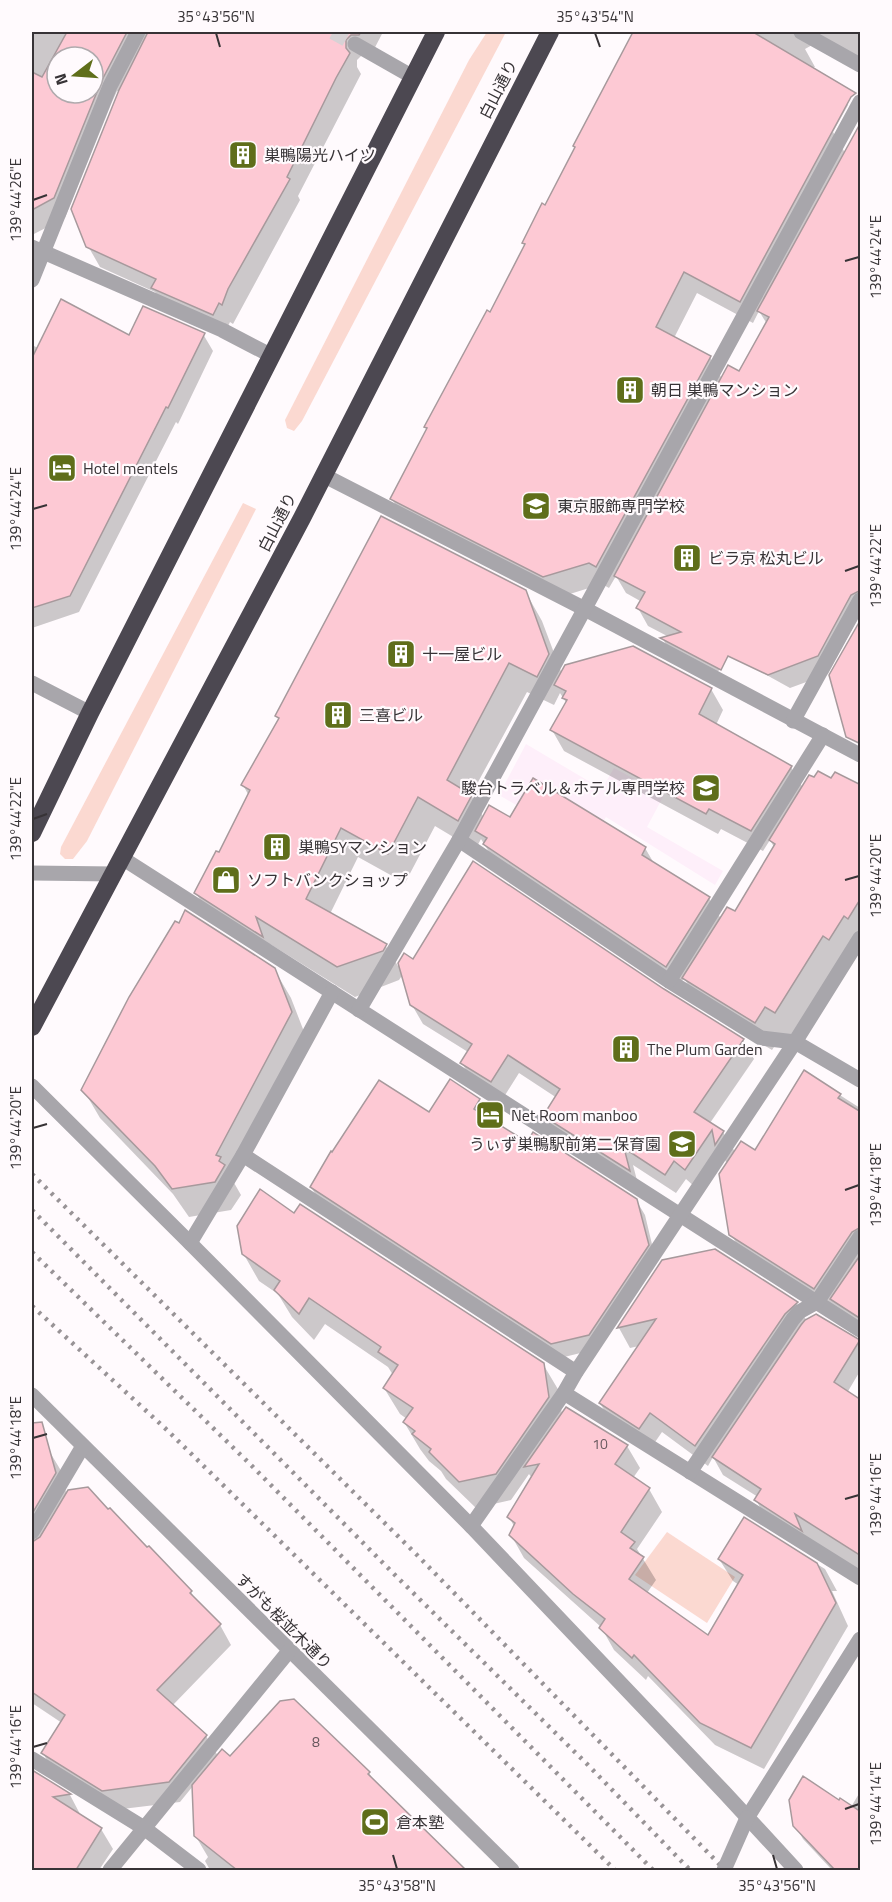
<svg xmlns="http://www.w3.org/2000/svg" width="892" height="1902" font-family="'Titillium Web','Noto Sans JP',sans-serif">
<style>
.built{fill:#feeffa}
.green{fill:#fbd9d1}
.shadow{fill:#0003;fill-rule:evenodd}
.building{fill:#fdc9d4;stroke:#a7999c;stroke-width:1.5;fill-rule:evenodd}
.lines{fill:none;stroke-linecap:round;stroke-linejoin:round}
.minor-tunnel{stroke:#d7d2d5;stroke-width:15;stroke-dasharray:15 8;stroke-linecap:butt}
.minor{stroke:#a8a6ab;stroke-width:15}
.highway{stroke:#4c4851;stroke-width:18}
.rail{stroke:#989396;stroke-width:4.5;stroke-dasharray:3 6;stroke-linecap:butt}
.minor-bridge{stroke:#a8a6ab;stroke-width:15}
.ticks{fill:none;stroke:#373336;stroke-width:2}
.labels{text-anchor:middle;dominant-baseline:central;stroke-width:4.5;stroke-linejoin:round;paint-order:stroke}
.number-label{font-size:14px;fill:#68585e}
.street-label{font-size:16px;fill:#373336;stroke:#fffafd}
.poi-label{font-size:16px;fill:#373336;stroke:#fffafd;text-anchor:start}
.neatline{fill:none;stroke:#373336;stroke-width:2}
.ticks-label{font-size:15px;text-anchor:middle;fill:#373336}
</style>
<rect width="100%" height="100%" fill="#fffafd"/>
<path class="built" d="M526,744L602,789L614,768L664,795L647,827L723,871L715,885L606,817L588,847L499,795Z"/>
<g class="green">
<path d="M487,32H506L302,421L294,431L287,428L285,420L469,60Z"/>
<path d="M243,503L256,509L87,841L73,859H65L60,854L61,847Z"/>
<path d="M667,1532L735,1577L707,1623L635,1575Z"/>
</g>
<g class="shadow">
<path d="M32,32H383L371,55H362L357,60V67L361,74L298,196L300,200L233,324L230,322L224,334L164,308L155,292L100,267L88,246L120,92L117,91L112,102L65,218L32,235ZM57,57H93V93H57Z"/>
<path d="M634,32H860V58L814,44L805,49L815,67L811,68L836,83L848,105L833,132L845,153L860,125V614L828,674L790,688L729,654L714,678L672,656L663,639L669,637L648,626L638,608L642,602L626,593L616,576L609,588L602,584L557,598L405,520L392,499L428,430L426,427L491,314L525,246L524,243L546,207ZM697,293L753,323L759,311L767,324L740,373L722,379L710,357L674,338Z"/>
<path d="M203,334L213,351L178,424L176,422L79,612L32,628V345L38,348L129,337Z"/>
<path d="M525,591L542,621L562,674L711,689L723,710L716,725L791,767L803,788L832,780L860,787V945L792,1041L782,1035L772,1050L701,1007L684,978L678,987L497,865L481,839L475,850L435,826L405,883L358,857L330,914L385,945L398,966L404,955L414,961L663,991L743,1040L754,1059L710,1123L723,1132L735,1152H755L804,1072L860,1108V1336L748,1264L731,1234L727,1164L721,1152L696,1188L686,1179L676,1193L633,1165L639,1188L556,1135L545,1116L557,1098L519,1073L502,1100L473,1082L462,1063L468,1052L423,1024L412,1005L403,974L399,980L355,997L270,944L278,964L213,922L196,893L219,854L249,796L243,785L279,720L277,716ZM527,692L554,705L560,693L567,704L552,730L564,751L718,834L721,829L763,851L770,840L774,847L735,913L721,919L709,898L655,865L645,848L511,819L484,818L471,795Z"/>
<path d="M274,969L291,998L308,1042L233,1181L241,1195L231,1210L189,1217L173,1194L100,1118L83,1089Z"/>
<path d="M479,1100L488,1115L486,1118L527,1144L636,1200L645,1215L656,1261L597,1349L560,1358L320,1202L311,1187L430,1115Z"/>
<path d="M295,1216L543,1364L559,1391L562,1415L627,1446L640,1468L633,1478L649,1489L662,1512L637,1549L656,1580L647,1593L709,1637L739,1585L733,1581L719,1559L744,1519L825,1569L837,1591H832L848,1626L764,1769L715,1745L648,1676L646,1680L614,1650L601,1627L524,1558L511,1535L515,1528L509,1517L532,1478L529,1474L511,1500L476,1508L446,1479L441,1471L429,1461L420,1449L404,1422L407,1419L400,1414L384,1388L393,1375L388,1367L325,1324L314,1340L292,1317L278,1294L259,1281L243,1253Z"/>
<path d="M663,1261L796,1303L807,1321L859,1341L860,1344V1371L847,1393L860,1402V1577L766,1518L756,1500L758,1497L723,1475L713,1457L708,1466L662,1432L651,1448L612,1424L600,1403L639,1346L630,1348L619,1328Z"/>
<path d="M32,1432L48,1449L60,1469L67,1496L191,1592L196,1601L220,1625L231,1645L172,1706L206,1736L218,1756L369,1773L374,1781L465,1870H210L205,1861L208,1857L195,1835L193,1786L180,1802L114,1810L54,1773L43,1753L62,1723L32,1703V1565L39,1554L32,1547Z"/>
<path d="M32,1772L70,1795L80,1814H78L101,1829L113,1849L99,1870H32Z"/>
<path d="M860,1792V1870H832L803,1839L794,1823L839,1802L851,1807Z"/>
</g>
<g class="building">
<path d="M67,32H127L101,82L54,198L32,210V72L42,77ZM57,57H93V93H57Z"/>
<path d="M148,32H361L359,35H351L346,40V48L350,53L336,78L287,177L290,179L228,289L222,305L219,303L213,315L151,288L156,279L86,247L71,209L119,90Z"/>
<path d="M633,32H753L856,93L851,97L740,302L684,272L656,327L711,356L596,567L589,563L543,577L390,499L427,428L424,427L487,310L490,312L525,244L522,243L542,203L545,205L575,147L573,146Z"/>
<path d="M861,122V590L851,595L818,656L768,675L728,656L721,670L660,638L681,632L636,608L645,592L614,576L728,365L739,371L769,317L757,311Z"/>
<path d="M61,299L129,335L143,306L205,333L168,408L166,407L70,596L32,608V358Z"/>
<path d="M381,516L526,590L549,654L537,677L509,663L447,780L472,795L458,821L418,797L388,854L341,828L306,899L387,944L383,951L337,967L256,917L263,937L194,893L216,851L219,852L250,790L241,785L279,718L275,716Z"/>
<path d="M861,619V744L846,737L829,675Z"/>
<path d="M633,646L712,688L699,714L792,766L751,831L709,809L706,814L550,730L567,700L562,698L566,691L554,685L565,665Z"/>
<path d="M818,771L831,778L835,772L861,785V898L848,919L844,916L829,940L823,936L775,1013L765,1007L755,1023L682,978L727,907L735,911L775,844L769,840L809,775L814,777Z"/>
<path d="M533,778L646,847L642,855L710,897L666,967L483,844L487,838L475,831L489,805L510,817Z"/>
<path d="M473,861L664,989L744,1039L694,1112L724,1131L715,1145L712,1130L685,1170L674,1161L665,1175L624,1148L630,1171L543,1116L560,1089L508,1055L491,1082L460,1063L472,1044L410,1005L398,963L404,953L413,959Z"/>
<path d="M185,910L275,968L292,1012L216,1155L221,1157L219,1161L225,1165L215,1182L172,1189L155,1166L81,1090L129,997L175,921L179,923Z"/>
<path d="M804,1070L841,1094L838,1098L861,1112V1227L852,1232L814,1289L729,1235L719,1174L741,1141L755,1150Z"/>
<path d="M450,1079L480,1099L474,1109L527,1142L533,1132L637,1199L649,1245L589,1335L551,1344L310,1187L331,1151L332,1152L379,1080L429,1112Z"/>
<path d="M260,1189L294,1213L300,1204L544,1363L549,1397L496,1474L459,1482L429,1452L431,1449L412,1434L415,1431L403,1422L413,1408L383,1388L398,1365L378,1352L381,1347L309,1298L299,1314L274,1290L280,1281L242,1254L237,1226Z"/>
<path d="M715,1249L798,1302L785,1314L695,1446L650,1413L639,1429L599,1403L656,1319L617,1328L662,1260Z"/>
<path d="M861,1254V1319L830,1299Z"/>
<path d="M816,1314L860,1340L834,1382L861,1400V1556L795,1514L802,1531L754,1500L761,1489L712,1457L801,1325L805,1320Z"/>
<path d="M566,1407L628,1445L615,1464L650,1488L621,1532L635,1542L630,1548L644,1557L629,1579L708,1635L743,1575L718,1559L744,1517L817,1563L836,1603L751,1748L700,1723L634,1655L632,1658L599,1628L605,1619L573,1594L509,1535L515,1523L507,1517L539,1464L524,1467Z"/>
<path d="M42,1422L56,1473L32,1514V1423Z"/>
<path d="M88,1487L108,1509L110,1508L147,1547L149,1546L192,1591L190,1593L221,1624L157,1690L207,1735L169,1782L102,1791L41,1753L65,1715L32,1692V1542L40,1537L68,1490Z"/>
<path d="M294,1699L370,1772L368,1774L466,1870H237L194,1836L192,1785L222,1749L230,1756L280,1701Z"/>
<path d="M32,1770L71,1794L53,1797L102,1828L76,1870H32Z"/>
<path d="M803,1776L839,1800L840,1798L861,1812V1870H835L793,1826L789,1800Z"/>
</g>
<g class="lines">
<path class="minor-tunnel" d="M333,32L355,44"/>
<g class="minor">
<path d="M801,32L860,65"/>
<path d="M355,44L413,77"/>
<path d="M32,247L222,330L272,356"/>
<path d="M32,280L110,86L138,32"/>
<path d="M323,475L585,609L860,755"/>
<path d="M32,683L90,713"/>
<path d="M793,721L860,600"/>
<path d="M459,840L669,981L761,1038L795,1042L860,1080"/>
<path d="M122,858L860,1330"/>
<path d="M32,873L114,874"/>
<path d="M669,981L823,735"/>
<path d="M359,1010L459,840L860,102"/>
<path d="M32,1086L190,1243L471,1526L724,1792L796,1870"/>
<path d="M243,1155L576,1372"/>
<path d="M190,1243L243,1155L332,992"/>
<path d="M564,1393L860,1578"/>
<path d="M32,1395L512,1870"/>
<path d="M690,1472L793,1319L799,1312L817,1302L860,1237"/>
<path d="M471,1526L564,1393L576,1372L795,1042L860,938"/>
<path d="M32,1532L83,1446"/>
<path d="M32,1759L144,1828L199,1870"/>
<path d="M747,1818L860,1639"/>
<path d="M110,1870L289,1651"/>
</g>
<g class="highway">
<path d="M32,833L90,713L436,32"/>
<path d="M32,1027L302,518L550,32"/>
</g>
<g class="rail">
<path d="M32,1174L417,1555L725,1870"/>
<path d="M32,1210L396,1576L588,1765L690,1870"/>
<path d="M32,1252L249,1463L653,1870"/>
<path d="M32,1306L167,1430L615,1870"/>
</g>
<path class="minor-bridge" d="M724,1870L747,1818"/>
</g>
<path class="ticks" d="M216,33L220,47M595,33L600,47M33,200L47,195M845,261L859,257M33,509L47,505M845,571L859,566M33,819L47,814M845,880L859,876M33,1128L47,1124M845,1190L859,1185M33,1438L47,1434M845,1499L859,1495M33,1747L47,1743M845,1809L859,1804M393,1855L397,1869M773,1855L777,1869"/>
<defs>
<g id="building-square" transform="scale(1.5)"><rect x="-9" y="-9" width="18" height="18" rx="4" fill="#5f6e1a" stroke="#fffafd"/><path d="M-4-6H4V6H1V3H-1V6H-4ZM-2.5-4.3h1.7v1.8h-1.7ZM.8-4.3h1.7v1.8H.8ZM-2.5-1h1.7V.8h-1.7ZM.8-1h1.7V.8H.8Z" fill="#fff"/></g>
<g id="hotel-square" transform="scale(1.5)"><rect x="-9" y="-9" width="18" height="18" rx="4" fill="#5f6e1a" stroke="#fffafd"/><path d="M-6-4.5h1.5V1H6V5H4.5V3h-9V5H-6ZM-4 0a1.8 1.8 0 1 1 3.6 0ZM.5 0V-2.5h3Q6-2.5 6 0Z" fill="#fff"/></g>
<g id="university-square" transform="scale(1.5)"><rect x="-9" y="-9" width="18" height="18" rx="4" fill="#5f6e1a" stroke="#fffafd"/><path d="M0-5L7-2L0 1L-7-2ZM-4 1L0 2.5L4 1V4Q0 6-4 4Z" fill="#fff"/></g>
<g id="shop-square" transform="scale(1.5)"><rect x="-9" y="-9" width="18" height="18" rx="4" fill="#5f6e1a" stroke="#fffafd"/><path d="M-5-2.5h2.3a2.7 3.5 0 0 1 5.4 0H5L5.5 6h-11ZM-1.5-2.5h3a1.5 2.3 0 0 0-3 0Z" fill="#fff"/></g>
<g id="school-square" transform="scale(1.5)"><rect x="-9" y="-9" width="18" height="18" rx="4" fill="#5f6e1a" stroke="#fffafd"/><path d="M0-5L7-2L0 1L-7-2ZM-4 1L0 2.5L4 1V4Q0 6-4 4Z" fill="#fff"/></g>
<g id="stadium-square" transform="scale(1.5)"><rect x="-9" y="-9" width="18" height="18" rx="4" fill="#5f6e1a" stroke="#fffafd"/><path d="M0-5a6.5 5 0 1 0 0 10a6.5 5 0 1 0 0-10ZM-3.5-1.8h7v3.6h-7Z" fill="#fff"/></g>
</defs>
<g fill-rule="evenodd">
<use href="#building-square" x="243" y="155"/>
<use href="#building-square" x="630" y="390"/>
<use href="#hotel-square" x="62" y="468"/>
<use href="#university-square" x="536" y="506"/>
<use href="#building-square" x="687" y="558"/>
<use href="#building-square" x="401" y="654"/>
<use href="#building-square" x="338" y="715"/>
<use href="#university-square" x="706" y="788"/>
<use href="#building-square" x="277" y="847"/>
<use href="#shop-square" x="226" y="880"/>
<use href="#building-square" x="626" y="1049"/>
<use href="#hotel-square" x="490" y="1115"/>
<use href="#school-square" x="682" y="1144"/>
<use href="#stadium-square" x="375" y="1822"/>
</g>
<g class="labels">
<g class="number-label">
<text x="600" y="1443">10</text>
<text x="316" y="1741">8</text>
</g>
<g class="street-label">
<text transform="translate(498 89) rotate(-63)">白山通り</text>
<text transform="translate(277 522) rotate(-63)">白山通り</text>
<text transform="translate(284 1621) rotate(45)">すがも桜並木通り</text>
</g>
<g class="poi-label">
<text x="264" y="155">巣鴨陽光ハイツ</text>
<text x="651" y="390">朝日 巣鴨マンション</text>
<text x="83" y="468">Hotel mentels</text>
<text x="557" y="506">東京服飾専門学校</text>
<text x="708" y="558">ビラ京 松丸ビル</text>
<text x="422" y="654">十一屋ビル</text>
<text x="359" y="715">三喜ビル</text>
<text x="685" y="788" text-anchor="end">駿台トラベル＆ホテル専門学校</text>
<text x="298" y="847">巣鴨SYマンション</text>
<text x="247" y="880">ソフトバンクショップ</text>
<text x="647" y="1049">The Plum Garden</text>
<text x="511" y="1115">Net Room manboo</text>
<text x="661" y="1144" text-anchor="end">うぃず巣鴨駅前第二保育園</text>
<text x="396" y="1822">倉本塾</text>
</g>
</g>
<rect width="892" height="1902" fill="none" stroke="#fffafd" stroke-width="66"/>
<g transform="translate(75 75) rotate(253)"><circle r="28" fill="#fffafd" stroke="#afaaad" stroke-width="1.5"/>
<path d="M0-4.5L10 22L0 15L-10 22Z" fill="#5f6e1a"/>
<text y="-9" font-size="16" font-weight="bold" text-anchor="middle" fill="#373336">N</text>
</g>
<rect x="33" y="33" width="826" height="1836" class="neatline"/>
<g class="ticks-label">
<text x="216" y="22">35°43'56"N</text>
<text x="595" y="22">35°43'54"N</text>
<text transform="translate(16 200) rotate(-90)" y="5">139°44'26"E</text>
<text transform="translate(876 257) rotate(-90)" y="5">139°44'24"E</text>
<text transform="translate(16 509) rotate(-90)" y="5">139°44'24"E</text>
<text transform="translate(876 566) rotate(-90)" y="5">139°44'22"E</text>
<text transform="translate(16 819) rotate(-90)" y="5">139°44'22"E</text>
<text transform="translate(876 876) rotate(-90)" y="5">139°44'20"E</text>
<text transform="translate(16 1128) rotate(-90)" y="5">139°44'20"E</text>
<text transform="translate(876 1185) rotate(-90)" y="5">139°44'18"E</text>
<text transform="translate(16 1438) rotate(-90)" y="5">139°44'18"E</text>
<text transform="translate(876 1495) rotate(-90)" y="5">139°44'16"E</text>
<text transform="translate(16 1747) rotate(-90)" y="5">139°44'16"E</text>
<text transform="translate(876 1804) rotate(-90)" y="5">139°44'14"E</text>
<text x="397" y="1891">35°43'58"N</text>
<text x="777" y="1891">35°43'56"N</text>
</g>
</svg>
